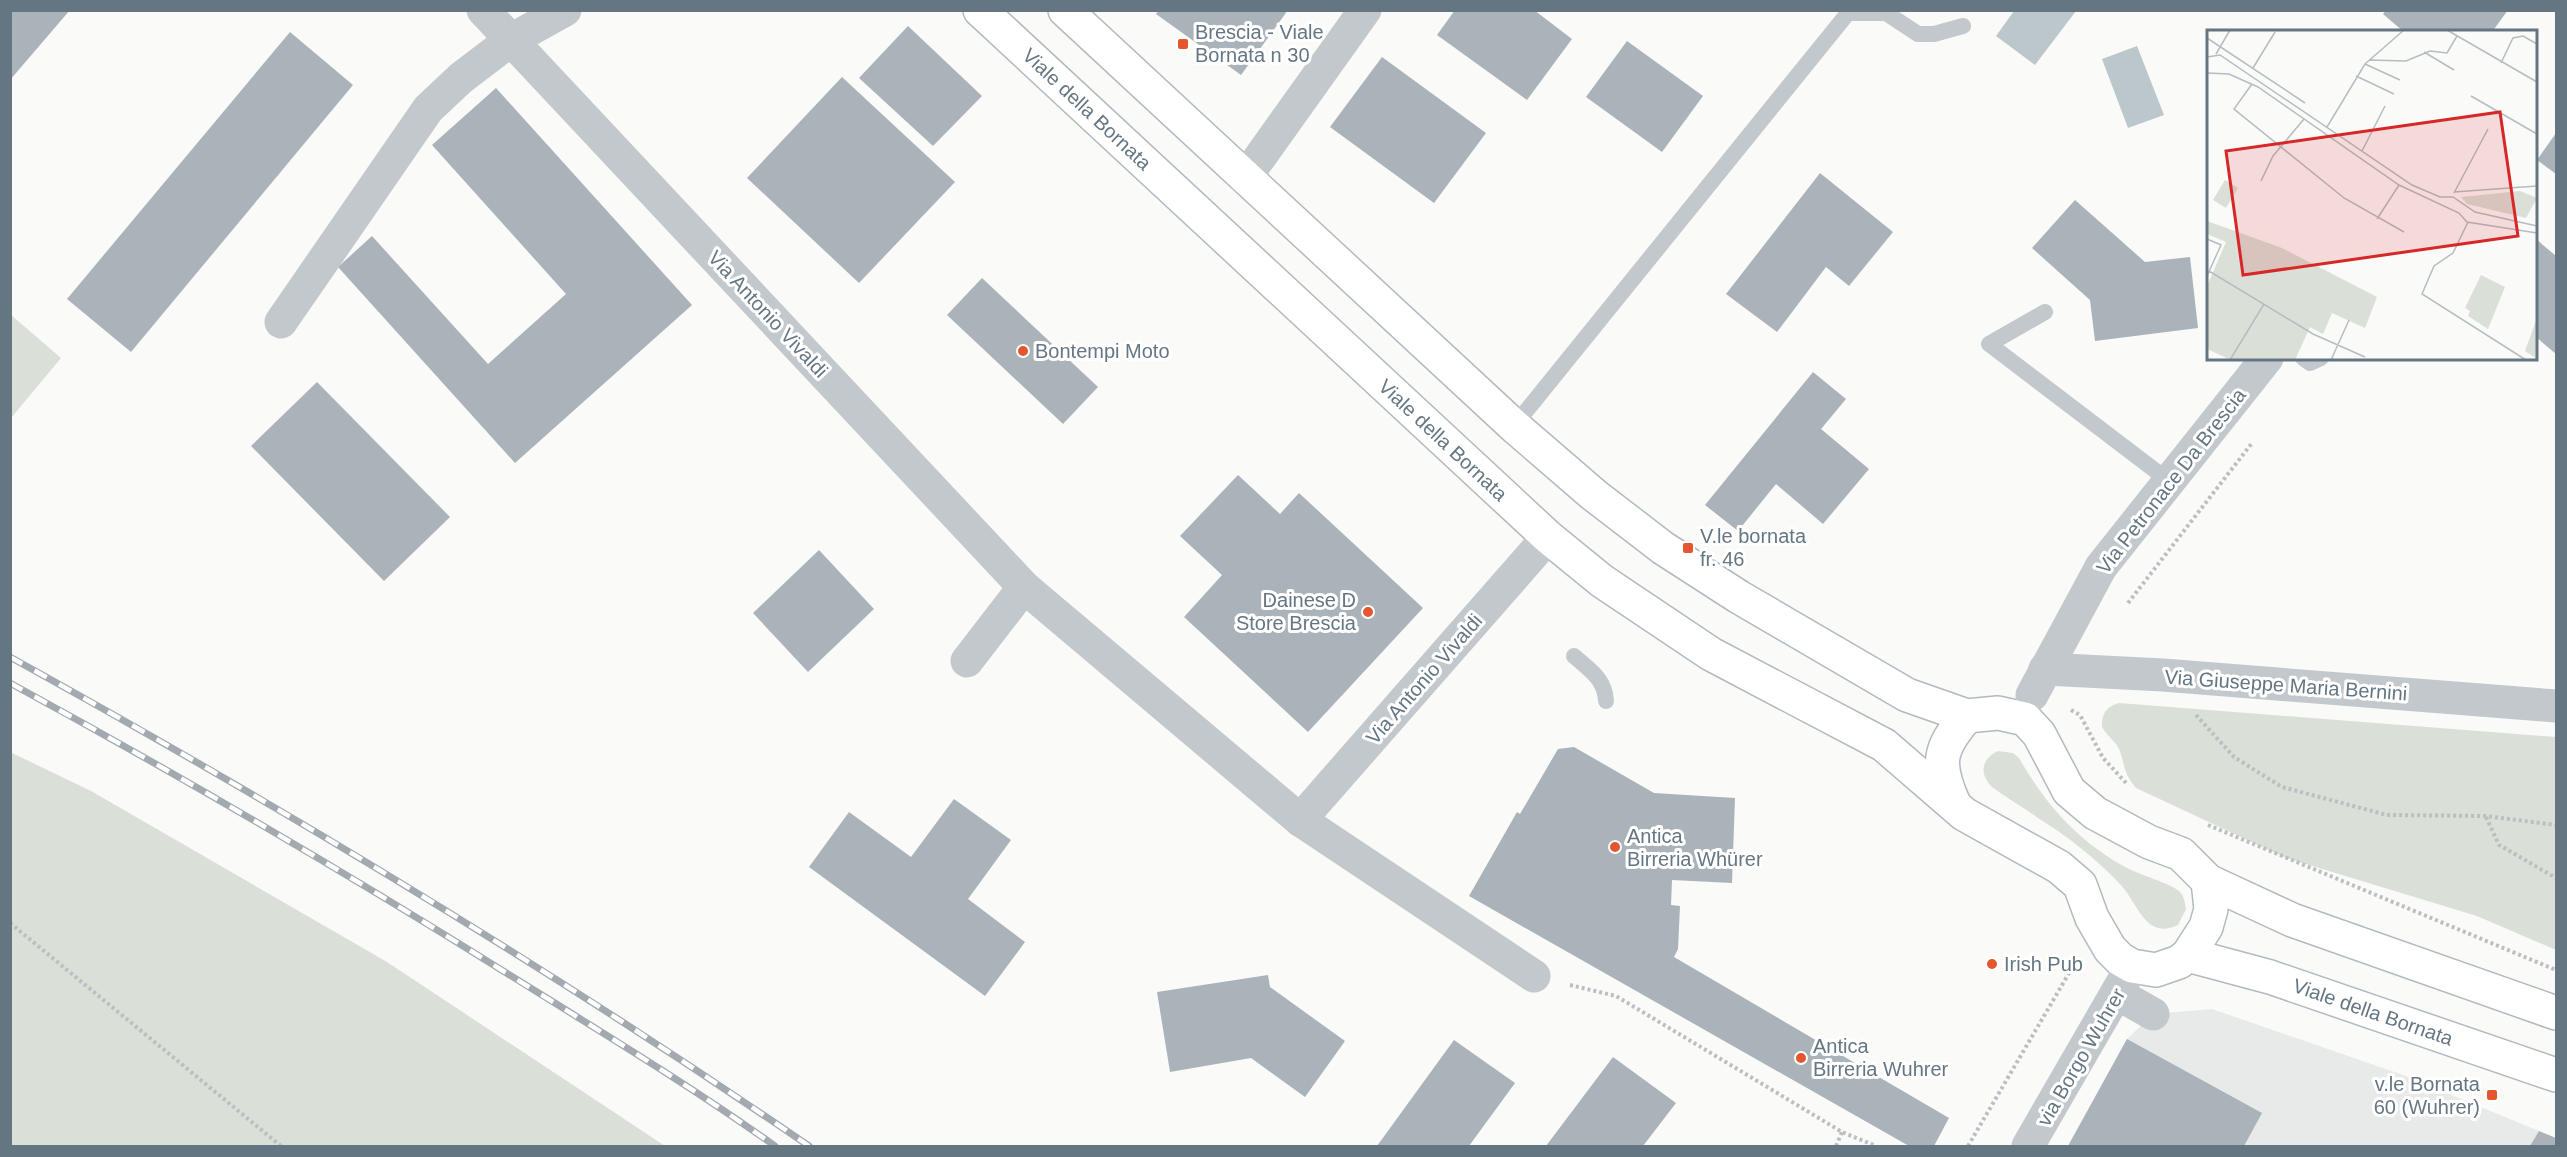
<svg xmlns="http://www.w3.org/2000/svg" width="2567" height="1157" font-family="Helvetica,sans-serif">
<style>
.built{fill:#e8e9e9}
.green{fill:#dadfd7}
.water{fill:#bbc7cb}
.building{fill:#aab3b9}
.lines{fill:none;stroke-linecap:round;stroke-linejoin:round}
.secondary-casing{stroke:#b3babf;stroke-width:36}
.path{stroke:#bbbfc2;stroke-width:4;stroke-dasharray:3 3;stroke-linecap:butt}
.lane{stroke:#c3c8cc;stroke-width:16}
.street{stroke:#c3c8cc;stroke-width:33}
.secondary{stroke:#fff;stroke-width:33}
.rail-casing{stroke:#a2aab0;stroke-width:7}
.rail{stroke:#fff;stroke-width:4.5;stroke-dasharray:14;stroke-linecap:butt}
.poi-dot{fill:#e4572e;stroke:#fff;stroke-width:2}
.labels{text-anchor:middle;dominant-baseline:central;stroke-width:6;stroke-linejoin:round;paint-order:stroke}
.poi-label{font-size:20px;fill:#657683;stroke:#fff;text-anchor:start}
.street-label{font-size:20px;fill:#657683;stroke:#fff}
.inset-road{fill:none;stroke:#b5bdc2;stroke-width:1.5}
.view{fill:#d62828;fill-opacity:0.15;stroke:#d62828;stroke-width:3}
.inset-edge{fill:none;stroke:#657683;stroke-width:3}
</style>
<rect width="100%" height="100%" fill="#fafaf8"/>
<path class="built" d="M2212,1009L2403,1075L2556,1138V1146H2068L2127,1039L2153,1014Z"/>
<g class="green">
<path d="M11,315L61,358L11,418Z"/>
<path d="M2119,703L2556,737V950L2477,916L2286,858L2136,788C2124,774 2125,767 2120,751C2116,741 2107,736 2102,727C2102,713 2106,707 2119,703Z"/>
<path d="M1998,751L2013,753L2019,758C2045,804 2078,841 2125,867C2137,874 2173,884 2180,892C2184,896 2185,903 2186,909L2178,925C2144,941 2138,901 2118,882C2094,857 2067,836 2038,818C2023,807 2007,798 1992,787C1979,774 1981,759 1998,751Z"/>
<path d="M10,752L91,791L387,962L665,1146H11Z"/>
</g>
<g class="water">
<path d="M2014,11V10L2076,11L2035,65L1996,36Z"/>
<path d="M2137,46L2164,115L2128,128L2102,59Z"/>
</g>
<g class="building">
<path d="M10,10H70L10,80Z"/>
<path d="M1159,10H1288L1241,75L1156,14Z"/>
<path d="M1455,10H1534L1572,39L1527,100L1437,35Z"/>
<path d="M2386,10H2508L2492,32H2404L2383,14Z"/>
<path d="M908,26L982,96L933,146L859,78Z"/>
<path d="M290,32L353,85L131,352L67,299Z"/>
<path d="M1627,41L1703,96L1662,152L1586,97Z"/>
<path d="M1382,57L1486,133L1434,203L1330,127Z"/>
<path d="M842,77L955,182L859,283L747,178Z"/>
<path d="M496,88L692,305L515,463L338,267L372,236L488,364L566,294L432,145Z"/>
<path d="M2556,133V174L2537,160Z"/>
<path d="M1820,173L1893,232L1849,286L1826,267L1777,332L1726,294Z"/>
<path d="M2075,200L2145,262L2190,257L2198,328L2095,341L2090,300L2032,248Z"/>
<path d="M2536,239L2556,256V354L2536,337Z"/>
<path d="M982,278L1098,387L1063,424L947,315Z"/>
<path d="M1813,372L1846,399L1821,429L1869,469L1823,524L1776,484L1738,531L1705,505Z"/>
<path d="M317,382L450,517L384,581L251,446Z"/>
<path d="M1238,475L1280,514L1299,493L1423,608L1308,732L1184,617L1222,575L1180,536Z"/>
<path d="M819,550L874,609L808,672L753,613Z"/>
<path d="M1574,747L1654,793L1735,798L1732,883L1672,880L1671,905L1680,906L1678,949L1674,957L1949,1118L1934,1146H1909L1469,896L1517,812L1520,814L1558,749Z"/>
<path d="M954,799L1011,840L968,899L1025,942L985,996L809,867L849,812L911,857Z"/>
<path d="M1268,975L1270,987L1345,1041L1305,1097L1251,1058L1170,1072L1157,992Z"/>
<path d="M2127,1039L2262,1113L2244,1146H2068Z"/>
<path d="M1454,1040L1515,1083L1469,1146H1377Z"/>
<path d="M1613,1057L1676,1103L1643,1146H1546Z"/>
<path d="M2539,1131L2556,1138V1146H2530Z"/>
</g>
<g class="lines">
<g class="secondary-casing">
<g id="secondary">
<path d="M980,10L1548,537L1602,581L1711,654L1884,745L1964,814L2059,867L2080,885L2092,918L2110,949L2120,959L2132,966L2156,970L2179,962L2188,955L2206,927L2211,909L2208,881"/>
<path d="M1065,10L1514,426L1594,495L1663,548L1739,597L1907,695L1967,716L1998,713L2025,719L2039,734L2069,791L2095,813L2149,842L2181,854L2208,881L2292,920L2556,1013"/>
<path d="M1954,804C1936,764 1938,749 1967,716"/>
<path d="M2188,955L2270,977L2556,1075"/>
</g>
</g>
<g class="path">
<path d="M2128,603L2252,443"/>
<path d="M2071,710L2080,715L2103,758L2127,784"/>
<path d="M2196,715L2234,757L2282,787L2387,815L2486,816L2556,825"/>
<path d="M2486,817L2499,845L2556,878"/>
<path d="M2208,825L2556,970"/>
<path d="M10,923L281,1146"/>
<path d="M1570,985L1616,996L1842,1132L1876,1146"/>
<path d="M1836,1146L1842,1132"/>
<path d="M1968,1146L2072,968L2077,971"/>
</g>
<g class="lane">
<path d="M2045,312L1989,344L2169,481"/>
<path d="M2303,358L2310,363L2321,358"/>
<path d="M1514,426L1848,13H1886L1918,34H1934L1963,26"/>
<path d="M1574,656C1590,670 1605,679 1606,701"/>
</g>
<g class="street">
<path d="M483,10L1024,587L1300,820L1534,976"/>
<path d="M1245,178L1365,10"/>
<path d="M281,322L428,109L461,78L511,40L565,10"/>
<path d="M967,661L1024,587"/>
<path d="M2045,669L2163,675L2556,706"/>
<path d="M2032,695L2101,567L2267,358"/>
<path d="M1300,820L1548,537"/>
<path d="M2118,994L2153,1014"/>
<path d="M2028,1146L2132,966"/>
</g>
<use href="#secondary" class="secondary"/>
<g class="rail-casing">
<g id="rail">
<path d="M10,657C284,808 552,970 809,1146"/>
<path d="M10,683C179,775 345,872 508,974C598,1030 689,1085 775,1146"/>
</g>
</g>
<use href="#rail" class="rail"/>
</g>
<g class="poi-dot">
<rect x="1177" y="38" width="12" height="12" rx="3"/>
<circle cx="1023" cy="351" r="6"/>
<rect x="1682" y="542" width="12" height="12" rx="3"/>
<circle cx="1368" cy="612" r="6"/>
<circle cx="1615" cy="847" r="6"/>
<circle cx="1992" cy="964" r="6"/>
<circle cx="1801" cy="1058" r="6"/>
<rect x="2486" y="1089" width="12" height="12" rx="3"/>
</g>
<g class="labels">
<g class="poi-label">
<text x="1195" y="32">Brescia - Viale<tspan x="1195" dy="23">Bornata n 30</tspan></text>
<text x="1035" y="351">Bontempi Moto</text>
<text x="1700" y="536">V.le bornata<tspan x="1700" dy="23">fr. 46</tspan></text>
<text x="1356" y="600" text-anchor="end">Dainese D<tspan x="1356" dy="23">Store Brescia</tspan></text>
<text x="1627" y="836">Antica<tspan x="1627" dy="23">Birreria Whürer</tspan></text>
<text x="2004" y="964">Irish Pub</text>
<text x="1813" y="1046">Antica<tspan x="1813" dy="23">Birreria Wuhrer</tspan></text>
<text x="2480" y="1084" text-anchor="end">v.le Bornata<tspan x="2480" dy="23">60 (Wuhrer)</tspan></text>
</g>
<g class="street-label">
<text transform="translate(1087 109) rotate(43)">Viale della Bornata</text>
<text transform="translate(768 314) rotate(47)">Via Antonio Vivaldi</text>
<text transform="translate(1443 440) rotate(43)">Viale della Bornata</text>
<text transform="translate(2171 481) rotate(-52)">Via Petronace Da Brescia</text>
<text transform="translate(1424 679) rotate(-49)">Via Antonio Vivaldi</text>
<text transform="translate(2286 685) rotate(4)">Via Giuseppe Maria Bernini</text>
<text transform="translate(2373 1012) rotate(19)">Viale della Bornata</text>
<text transform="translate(2081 1057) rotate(-60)">via Borgo Wuhrer</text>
</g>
</g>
<g transform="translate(2207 30)">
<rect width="330" height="330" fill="#fafaf8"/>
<path d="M18,150L31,158L19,178L6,170ZM313,161L330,168L319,188L260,174L254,167ZM0,191L75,218L170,267L158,298L125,283L116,304L103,297L88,330H24L0,319V256L19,212L0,204ZM274,245L298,257L281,299L261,286L263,281L258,278ZM330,288V329L318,321Z" fill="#dadfd7"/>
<path class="inset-road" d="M240,0L330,52M0,8L98,73M217,22L247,40M9,24L23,0M0,27L13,25L205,155L233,167H246L268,182L330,196M162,30L199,31L223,21L240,23L250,6M294,33L306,8L316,6L330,14M158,34L193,50M46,38L68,2M0,43L22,44L51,57L192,155L252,183L260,192L330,203M149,46L187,64M45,54L27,79L137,168L197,202M264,66L330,104M120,97L158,34L197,0M155,121L178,76M54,151L66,126L97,89M247,162L330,156M247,163L281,99M170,189L192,155M261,192L246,223L227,236L215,264L319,330M0,209L14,215L0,246M2,241L106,304L158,327M23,330L57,274M124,330L142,290"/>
<path class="view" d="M293,82L311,206L36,245L19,121Z"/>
<rect width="330" height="330" class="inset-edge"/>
</g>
<rect width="2567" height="1157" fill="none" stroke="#657683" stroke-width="24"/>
</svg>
